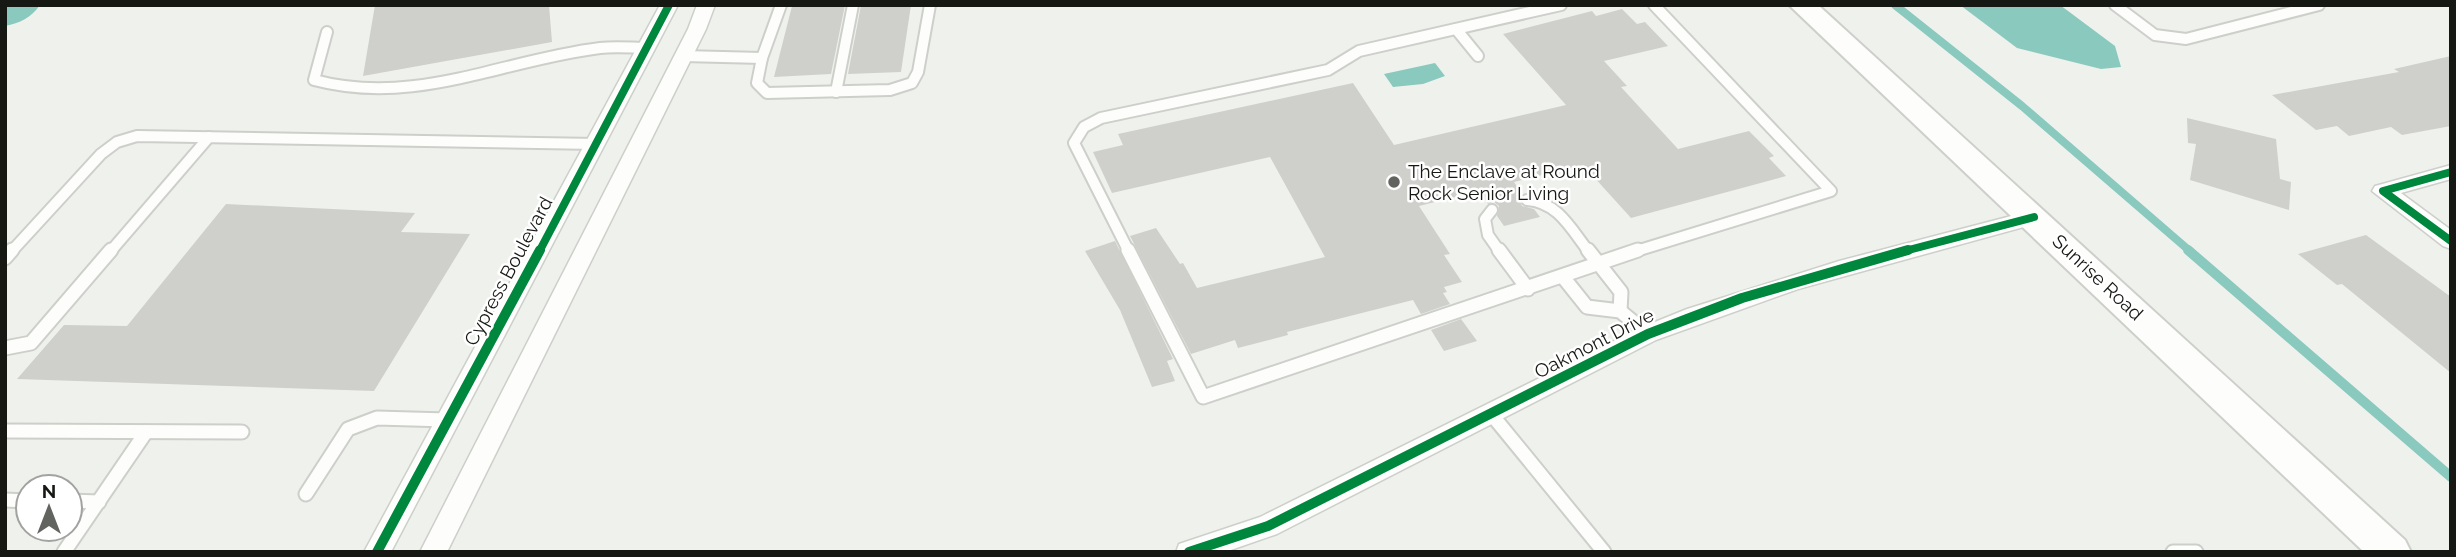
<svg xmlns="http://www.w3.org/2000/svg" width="2456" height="557" viewBox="0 0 2456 557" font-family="Raleway,sans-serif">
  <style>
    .water { fill: #8ac9be }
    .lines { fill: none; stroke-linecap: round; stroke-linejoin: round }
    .stream-far1 { stroke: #8ac9be; stroke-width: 8 }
    .stream { stroke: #8ac9be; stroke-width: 10 }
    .river { fill: #8ac9be; fill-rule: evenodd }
    .building { fill: #cfd0cb }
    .service-far1-casing { stroke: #cdcfca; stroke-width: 14 }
    .service-casing { stroke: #cdcfca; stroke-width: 17 }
    .minor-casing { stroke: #cdcfca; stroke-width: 3 }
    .secondary-casing { stroke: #cdcfca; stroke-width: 4 }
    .service-far1 { stroke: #fdfdfc; stroke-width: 10 }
    .service { stroke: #fdfdfc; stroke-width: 13 }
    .minor { fill: #fdfdfc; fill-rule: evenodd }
    .secondary { fill: #fdfdfc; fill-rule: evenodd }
    .cycleway-far1-casing { stroke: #fff; stroke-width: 11 }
    .cycleway-casing { stroke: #fff; stroke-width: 14 }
    .cycleway-far1 { stroke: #00873e; stroke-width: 8 }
    .cycleway { stroke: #00873e; stroke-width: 10 }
    .poi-dot { fill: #62645f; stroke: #fff; stroke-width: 2.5 }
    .labels { text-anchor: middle; stroke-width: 5; stroke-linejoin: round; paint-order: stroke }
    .poi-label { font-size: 19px; fill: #161813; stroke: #fff; text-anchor: start }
    .street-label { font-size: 19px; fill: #161813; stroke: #fff }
  </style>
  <rect width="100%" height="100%" fill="#eff2ec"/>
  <!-- water -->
  <g class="water">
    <path d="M1960 5H2060L2115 46 2121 67 2101 69 2017 48Z"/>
    <path d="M1435 63 1445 76 1423 84 1393 87 1384 74Z"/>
  </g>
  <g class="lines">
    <!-- stream-far1 -->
    <path class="stream-far1" d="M1895 5 2022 106 2191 252"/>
    <!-- stream -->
    <path class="stream" d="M2188 250 2451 477"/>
    <!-- river -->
    <path class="river" d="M5 5H40C31 18 20 23 5 26Z"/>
  </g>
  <!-- building -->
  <g class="building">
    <path d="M375 5H549L552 42 363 76Z"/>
    <path d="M819 5H845L831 74 774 77 792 6Z"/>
    <path d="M861 5H911L901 72 848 74Z"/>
    <path d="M1622 9 1637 24 1645 22 1668 46 1604 61 1627 86 1621 87 1678 149 1749 131 1774 156 1769 158 1786 176 1631 218 1583 165 1514 182 1522 194 1519 199 1522 206 1534 209 1540 217 1504 226 1497 216 1499 206 1494 202 1488 204 1479 191 1419 206 1450 254 1444 255 1462 282 1444 287 1447 292 1443 293 1450 304 1421 314 1413 300 1287 332 1288 335 1238 348 1235 340 1191 354 1130 236 1156 228 1180 264 1183 263 1197 288 1325 257 1270 157 1112 193 1093 152 1123 145 1118 134 1353 83 1394 145 1566 105 1503 34 1592 11 1596 16Z"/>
    <path d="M2451 56V126L2402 135 2391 127 2349 136 2337 126 2316 130 2272 95 2399 72 2394 69Z"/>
    <path d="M2187 118 2276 139 2280 179 2291 182 2289 210 2190 180 2196 144 2188 143Z"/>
    <path d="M226 204 415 213 401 232 470 234 374 391 17 379 64 325 127 326Z"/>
    <path d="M2366 235 2451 297V373L2342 284 2337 285 2298 254Z"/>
    <path d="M1115 241 1173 359 1167 361 1175 381 1152 387 1120 310 1085 251Z"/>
    <path d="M1461 319 1477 341 1444 351 1431 330Z"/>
  </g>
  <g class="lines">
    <defs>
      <g id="service-far1">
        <path d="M2115 5 2155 35 2186 39 2319 5"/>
        <path d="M1456 29 1478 56"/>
        <path d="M327 32 314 80C415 107 502 60 600 48 616 46 633 48 649 48"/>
        <path d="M683 56 762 58 781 5"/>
        <path d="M762 58 757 83 767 93 890 90 912 83 918 72 930 5"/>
        <path d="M836 92 853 5"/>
        <path d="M1527 200C1558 202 1571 229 1589 252"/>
        <path d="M1492 210 1485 219 1488 235 1500 252"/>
        <path d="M11 252 101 154 117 142 137 136 597 144"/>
        <path d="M110 252 209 137"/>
        <path d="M1129 252 1074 143 1084 127 1101 118 1328 70 1359 51 1561 5"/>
        <path d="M1633 252 1831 191 1654 5"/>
      </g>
      <g id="service">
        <path d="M1128 250 1203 397 1638 250"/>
        <path d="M1499 250 1528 289"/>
        <path d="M1588 250 1621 292 1620 311"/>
        <path d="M5 258 12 250"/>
        <path d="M1563 277 1587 307 1620 311 1648 334"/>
        <path d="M5 348 31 343 111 250"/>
        <path d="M1492 415 1604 552"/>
        <path d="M5 431 242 432"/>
        <path d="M306 494 348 429 377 418 447 420"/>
        <path d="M5 500 28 501"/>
        <path d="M70 501 99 502"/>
        <path d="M64 552 146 432"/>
        <path d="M2173 552H2196"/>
      </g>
      <g id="minor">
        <path d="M660 5H678L391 552H364Z"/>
        <path d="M697 5H715L706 29 447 552H420L688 29Z"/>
        <path d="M2451 165V179L2401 193 2451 230V249L2443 246 2372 191 2375 186Z"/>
        <path d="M2034 210 2042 212 2045 217 2042 222 1798 289 1656 340 1277 534 1225 552H1176L1179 544 1260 517 1640 328 1687 309 1839 261Z"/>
      </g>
      <path id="secondary" d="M1789 5H1818L2405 540 2411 552H2364Z"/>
    </defs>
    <!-- service-far1 casing -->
    <use href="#service-far1" class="service-far1-casing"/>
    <!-- service casing -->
    <use href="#service" class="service-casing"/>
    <!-- minor casing -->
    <use href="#minor" class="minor-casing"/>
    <!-- secondary casing -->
    <use href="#secondary" class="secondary-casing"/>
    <!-- service-far1 -->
    <use href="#service-far1" class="service-far1"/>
    <!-- service -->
    <use href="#service" class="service"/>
    <!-- minor -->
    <use href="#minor" class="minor"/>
    <!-- secondary -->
    <use href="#secondary" class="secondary"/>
    <defs>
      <g id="cycleway-far1">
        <path d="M2451 172 2383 191 2451 241"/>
        <path d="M539 252 669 5"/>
        <path d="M1901 252 2034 217"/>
      </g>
      <g id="cycleway">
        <path d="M377 552 540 250"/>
        <path d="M1189 552 1268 526 1648 334 1742 298 1908 250"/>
      </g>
    </defs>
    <!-- cycleway-far1 casing -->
    <use href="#cycleway-far1" class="cycleway-far1-casing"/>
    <!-- cycleway casing -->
    <use href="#cycleway" class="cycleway-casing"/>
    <!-- cycleway-far1 -->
    <use href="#cycleway-far1" class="cycleway-far1"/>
    <!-- cycleway -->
    <use href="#cycleway" class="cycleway"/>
  </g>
  <!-- markers -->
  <circle class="poi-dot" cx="1394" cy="182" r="7"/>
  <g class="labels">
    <!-- poi labels -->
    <g class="poi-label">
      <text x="1408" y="178">The Enclave at Round<tspan x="1408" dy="22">Rock Senior Living</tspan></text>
    </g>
    <!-- street labels -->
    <g class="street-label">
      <text transform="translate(508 271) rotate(-62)" y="7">Cypress Boulevard</text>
      <text transform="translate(2098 277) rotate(43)" y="7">Sunrise Road</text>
      <text transform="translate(1594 343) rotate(-27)" y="7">Oakmont Drive</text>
    </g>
  </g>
  <!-- border -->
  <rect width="2456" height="557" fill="none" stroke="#161813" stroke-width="14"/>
  <!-- north arrow -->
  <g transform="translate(49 508)"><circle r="33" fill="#ffffff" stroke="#a2a3a1" stroke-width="2"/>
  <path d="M0-5L12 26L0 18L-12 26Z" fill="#62645f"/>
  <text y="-10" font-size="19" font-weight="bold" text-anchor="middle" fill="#161813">N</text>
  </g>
</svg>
